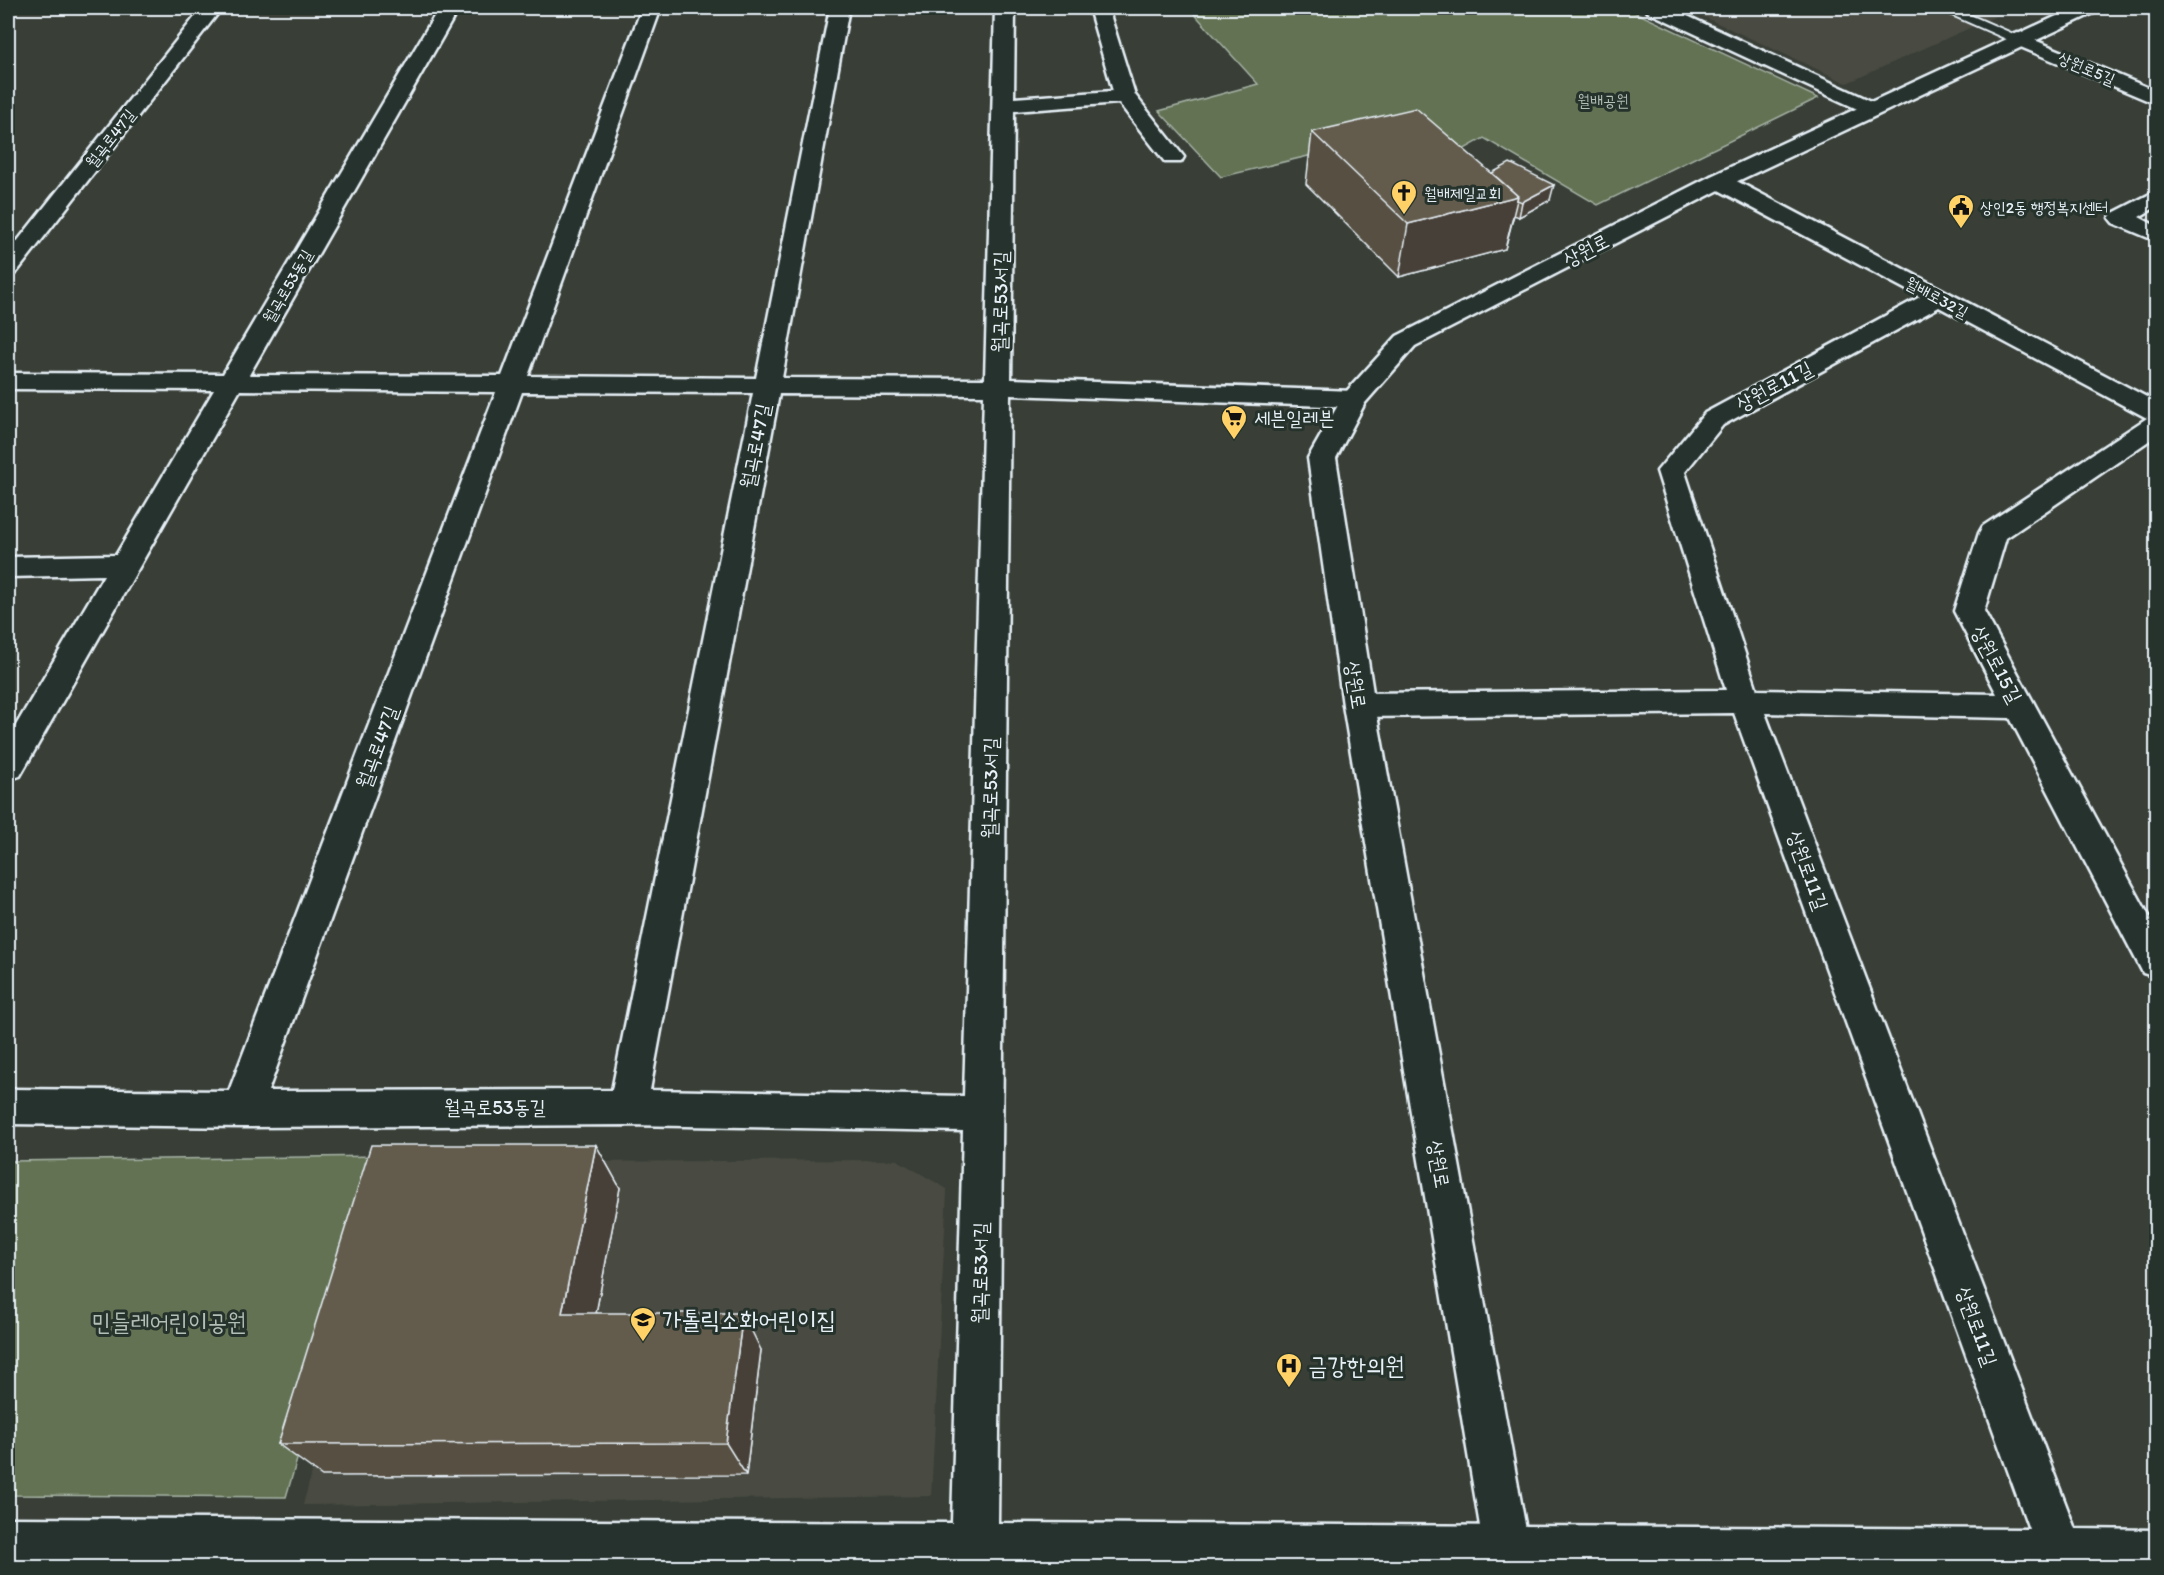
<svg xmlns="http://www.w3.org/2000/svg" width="2164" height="1575" viewBox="0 0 2164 1575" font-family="Itim,'Poor Story',sans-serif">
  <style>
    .built { fill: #494b42 }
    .green { fill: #647253; stroke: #a6b2a6; stroke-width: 1.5 }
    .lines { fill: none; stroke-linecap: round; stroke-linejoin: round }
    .service-casing { stroke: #e8f1f8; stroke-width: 4 }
    .minor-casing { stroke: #e8f1f8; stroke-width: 5 }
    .tertiary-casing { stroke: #e8f1f8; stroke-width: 5 }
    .service { fill: #26332d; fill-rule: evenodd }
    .minor { fill: #26332d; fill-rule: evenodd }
    .tertiary { fill: #26332d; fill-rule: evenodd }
    .wall { fill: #564f43; stroke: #e8f1f8; stroke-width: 1.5 }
    .shaded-wall { fill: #464037; stroke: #e8f1f8; stroke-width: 1.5 }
    .building { fill: #645c4e; stroke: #e8f1f8; stroke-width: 1.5 }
    .labels { text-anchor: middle; stroke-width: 6; stroke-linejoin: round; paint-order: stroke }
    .far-street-label { font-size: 16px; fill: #e8f1f8; stroke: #26332d }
    .far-park-label { font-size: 16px; fill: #b3beb6; stroke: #26332d }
    .far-poi-label { font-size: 16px; fill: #e8f1f8; stroke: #26332d; text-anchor: start }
    .street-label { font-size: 20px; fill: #e8f1f8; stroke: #26332d }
    .poi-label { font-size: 20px; fill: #e8f1f8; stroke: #26332d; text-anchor: start }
    .near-poi-label { font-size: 24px; fill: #e8f1f8; stroke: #26332d; text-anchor: start }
    .near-park-label { font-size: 24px; fill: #b3beb6; stroke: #26332d }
  </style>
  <rect width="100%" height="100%" fill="#393f37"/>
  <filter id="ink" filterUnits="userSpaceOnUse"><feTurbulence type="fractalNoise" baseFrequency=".0167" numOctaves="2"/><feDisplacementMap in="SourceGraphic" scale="12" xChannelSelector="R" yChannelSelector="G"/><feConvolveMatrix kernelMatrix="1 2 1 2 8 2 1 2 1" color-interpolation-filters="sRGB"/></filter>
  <g filter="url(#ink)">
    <!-- built -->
    <g class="built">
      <path d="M1685 8H2014L1847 83Z"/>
      <path d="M897 1160 947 1189 931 1496 303 1505 397 1163Z"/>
    </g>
    <!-- green -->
    <g class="green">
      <path d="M1189 8H1626L1818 98 1598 205 1484 138 1452 156 1412 131 1221 177 1159 111 1258 84Z"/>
      <path d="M386 1156 286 1497 8 1495V1161Z"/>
    </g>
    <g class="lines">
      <defs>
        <path id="service" d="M1936 8H1954L2025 39 2023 42H2013Z"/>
        <g id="minor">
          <path d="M202 8H222L16 273 8 275V253Z"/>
          <path d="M439 8H459L249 375 502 376 642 8H661L528 376 756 378 830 8H849L782 378 985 379 995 8H1015L1014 98 1113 91 1089 8H1108L1135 95 1184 157 1181 162H1165L1119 103 1014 111 1011 379 1354 391 1363 393 1367 399 1363 405 1354 407 1010 395 998 1523 2029 1529 1734 713 1359 717 1348 713 1343 705 1348 697 1359 693 1726 690 1657 471 1705 413 1920 297 1711 186 1708 181 1711 176H1727L2156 402V436L2006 538 1984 611 2156 929V977L2143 973 2010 718 1765 713 2075 1529 2156 1530V1568H619L8 1564V1518L952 1523 963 1131 628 1125 242 1127 8 1124V1089L229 1091 496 392 240 390 20 776 8 780V739L104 575 8 577V557L116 555 214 390 8 389V373L223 374ZM1939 307 2147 418 1983 526 1979 533 1954 611 1997 694 1757 690 1685 472 1723 425ZM522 392 753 393 612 1090 268 1091ZM779 394 984 395 964 1096 650 1090Z"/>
          <path d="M1645 8H1670L1880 105 1884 109 1880 113H1866L1648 12Z"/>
          <path d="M2018 33 2156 91V104L2011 43 2008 39 2011 35Z"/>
          <path d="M2156 191V207L2139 217 2156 226V241L2113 223 2109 218 2113 213Z"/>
        </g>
        <path id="tertiary" d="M2074 8H2099L2096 12 1727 186 1415 346 1365 403 1336 458 1375 705 1533 1568H1487L1343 705 1308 458 1345 393 1397 336 1711 176Z"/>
      </defs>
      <!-- service casing -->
      <use href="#service" class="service-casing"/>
      <!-- minor casing -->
      <use href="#minor" class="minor-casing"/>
      <!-- tertiary casing -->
      <use href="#tertiary" class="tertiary-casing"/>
      <!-- service -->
      <use href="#service" class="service"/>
      <!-- minor -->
      <use href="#minor" class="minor"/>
      <!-- tertiary -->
      <use href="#tertiary" class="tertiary"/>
    </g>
    <!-- wall -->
    <g class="wall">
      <path d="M1312 132 1492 173 1550 200 1519 217 1514 215 1505 249 1399 277 1306 184Z"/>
      <path d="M596 1145 620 1188 596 1313 761 1350 746 1475 322 1476 278 1444Z"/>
    </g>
    <!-- shaded-wall -->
    <g class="shaded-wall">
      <path d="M1554 185 1550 200 1519 217 1522 202Z"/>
      <path d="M1518 196 1505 249 1399 277 1408 224Z"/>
      <path d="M596 1145 620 1188 589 1350 562 1313Z"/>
      <path d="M743 1313 761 1350 746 1475 726 1443Z"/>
    </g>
    <!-- building -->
    <g class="building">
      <path d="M1416 108 1518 196 1408 224 1312 132Z"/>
      <path d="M1510 163 1554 185 1522 202 1517 200 1518 196 1492 173Z"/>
      <path d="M371 1145H596L562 1313H743L726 1443 278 1444Z"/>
    </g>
  </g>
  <!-- icons -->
  <defs>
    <symbol id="church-pin" viewBox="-11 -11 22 30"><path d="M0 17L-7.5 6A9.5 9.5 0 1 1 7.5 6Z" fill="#ffd166" stroke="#26332d"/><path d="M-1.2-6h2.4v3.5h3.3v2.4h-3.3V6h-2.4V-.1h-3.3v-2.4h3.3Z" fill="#111"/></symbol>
    <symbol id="civic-pin" viewBox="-11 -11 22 30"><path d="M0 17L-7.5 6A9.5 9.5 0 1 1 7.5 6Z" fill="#ffd166" stroke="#26332d"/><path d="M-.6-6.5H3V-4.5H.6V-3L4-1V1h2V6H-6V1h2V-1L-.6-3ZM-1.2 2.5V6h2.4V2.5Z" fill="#111"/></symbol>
    <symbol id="supermarket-pin" viewBox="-11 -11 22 30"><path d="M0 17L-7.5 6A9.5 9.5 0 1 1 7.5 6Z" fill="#ffd166" stroke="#26332d"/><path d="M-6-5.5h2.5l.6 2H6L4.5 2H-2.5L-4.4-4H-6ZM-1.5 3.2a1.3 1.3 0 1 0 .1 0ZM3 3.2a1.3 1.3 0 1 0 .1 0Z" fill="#111"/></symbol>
    <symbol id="school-pin" viewBox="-11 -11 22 30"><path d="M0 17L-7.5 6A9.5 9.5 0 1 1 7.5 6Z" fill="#ffd166" stroke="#26332d"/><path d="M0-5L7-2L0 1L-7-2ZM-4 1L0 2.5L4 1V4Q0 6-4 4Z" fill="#111"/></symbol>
    <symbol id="hospital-pin" viewBox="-11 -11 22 30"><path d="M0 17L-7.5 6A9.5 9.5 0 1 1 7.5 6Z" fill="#ffd166" stroke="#26332d"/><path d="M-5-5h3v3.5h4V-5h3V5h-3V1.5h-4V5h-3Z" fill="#111"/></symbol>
  </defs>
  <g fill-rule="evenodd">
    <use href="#church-pin" x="1389" y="178" width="30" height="40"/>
    <use href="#civic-pin" x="1946" y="192" width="30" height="40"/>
    <use href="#supermarket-pin" x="1219" y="403" width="30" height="40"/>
    <use href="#school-pin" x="628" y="1305" width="30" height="40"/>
    <use href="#hospital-pin" x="1274" y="1351" width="30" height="40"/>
  </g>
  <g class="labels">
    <!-- far-street labels -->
    <g class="far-street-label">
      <text transform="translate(2087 68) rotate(23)" y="6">상원로5길</text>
      <text transform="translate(110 138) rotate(-52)" y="6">월곡로47길</text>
      <text transform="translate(287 286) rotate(-60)" y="6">월곡로53동길</text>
      <text transform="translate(1937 297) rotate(28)" y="6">월배로32길</text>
    </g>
    <!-- far-park labels -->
    <g class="far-park-label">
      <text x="1603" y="106">월배공원</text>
    </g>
    <!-- far-poi labels -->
    <g class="far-poi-label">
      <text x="1424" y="199">월배제일교회</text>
      <text x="1980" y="213">상인2동 행정복지센터</text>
    </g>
    <!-- street labels -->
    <g class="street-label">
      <text transform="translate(1586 250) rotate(-27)" y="7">상원로</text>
      <text transform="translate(1000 302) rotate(-89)" y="7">월곡로53서길</text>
      <text transform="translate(1774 386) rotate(-28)" y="7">상원로11길</text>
      <text transform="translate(755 446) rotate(-79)" y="7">월곡로47길</text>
      <text transform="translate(1997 664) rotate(62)" y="7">상원로15길</text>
      <text transform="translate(1356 685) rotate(81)" y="7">상원로</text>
      <text transform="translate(377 747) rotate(-70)" y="7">월곡로47길</text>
      <text transform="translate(990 788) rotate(-89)" y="7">월곡로53서길</text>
      <text transform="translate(1808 870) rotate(70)" y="7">상원로11길</text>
      <text x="495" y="1114">월곡로53동길</text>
      <text transform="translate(1439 1164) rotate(80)" y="7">상원로</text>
      <text transform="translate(980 1273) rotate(-89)" y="7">월곡로53서길</text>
      <text transform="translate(1977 1326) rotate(70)" y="7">상원로11길</text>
    </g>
    <!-- poi labels -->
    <g class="poi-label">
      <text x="1254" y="425">세븐일레븐</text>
    </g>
    <!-- near-poi labels -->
    <g class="near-poi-label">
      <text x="662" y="1328">가톨릭소화어린이집</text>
      <text x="1308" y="1374">금강한의원</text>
    </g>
    <!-- near-park labels -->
    <g class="near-park-label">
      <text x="169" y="1330">민들레어린이공원</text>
    </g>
  </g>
  <!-- margin -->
  <rect width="2164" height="1575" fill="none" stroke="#26332d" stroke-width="30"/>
  <rect x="15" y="15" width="2134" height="1545" fill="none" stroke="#e8f1f8" stroke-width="2" filter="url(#ink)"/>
</svg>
